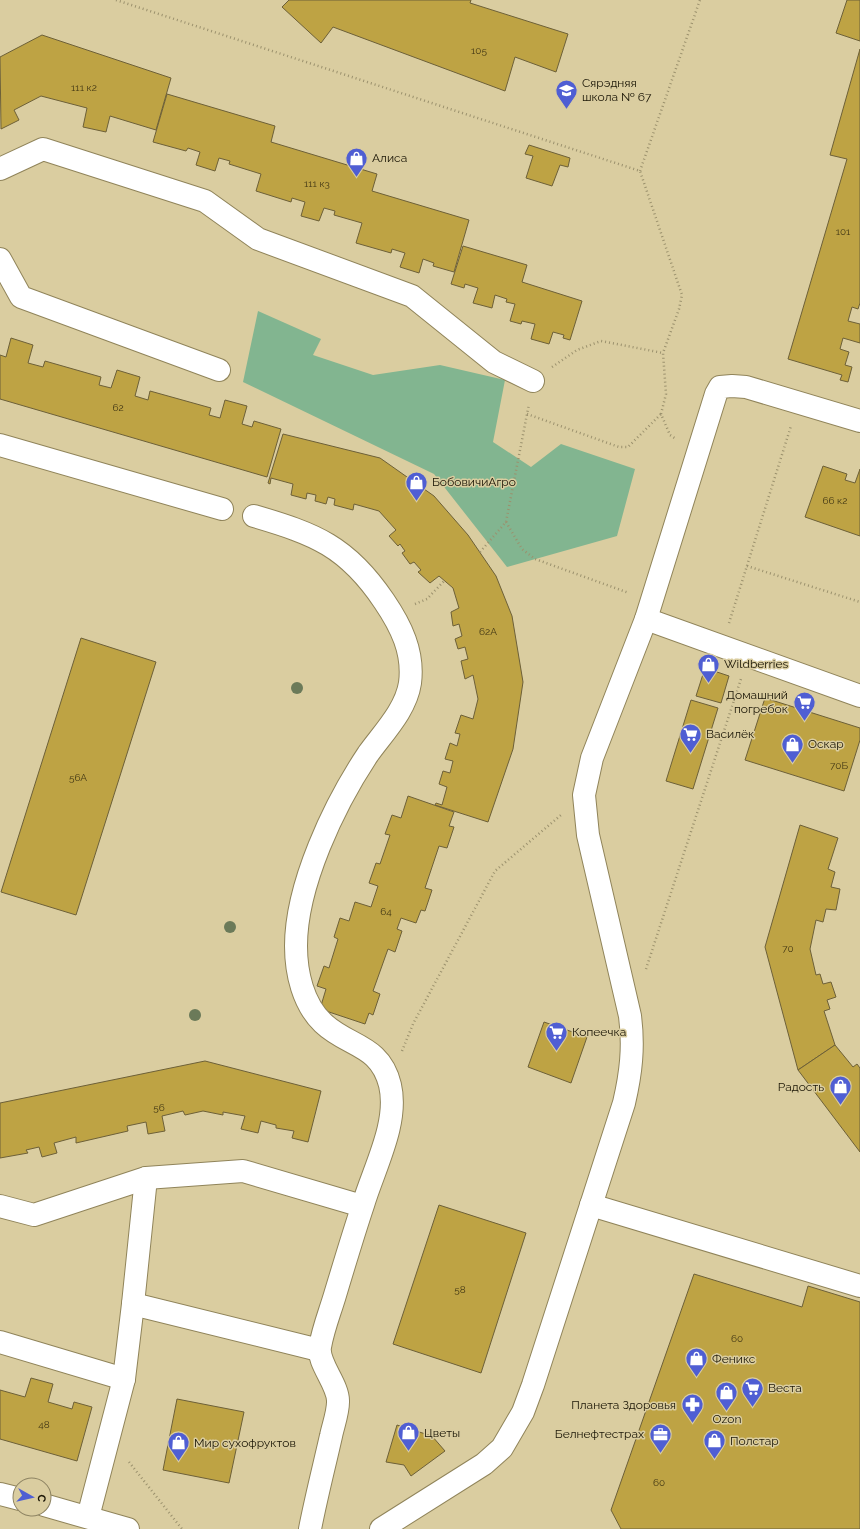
<svg xmlns="http://www.w3.org/2000/svg" width="860" height="1529" viewBox="0 0 860 1529" font-family="Raleway,sans-serif">
  <style>
    .green { fill: #82b590 }
    .building { fill: #bea344; stroke: #6d6038 }
    .lines { fill: none; stroke-linecap: round; stroke-linejoin: round }
    .minor-casing { stroke: #90845a; stroke-width: 24 }
    .path { stroke: #9b916d; stroke-width: 2.5; stroke-dasharray: 1 3; stroke-linecap: butt }
    .minor { stroke: #fff; stroke-width: 22 }
    .tree { fill: #6b7a59 }
    .labels { text-anchor: middle; stroke-width: 3; stroke-linejoin: round; paint-order: stroke }
    .number-label { font-size: 10px; fill: #433815 }
    .poi-label { font-size: 12px; fill: #1a1505; stroke: #dacda0; text-anchor: start }
  </style>
  <rect width="100%" height="100%" fill="#dacda0"/>
  <!-- green -->
  <path class="green" d="M258 311 321 339 313 355 373 375 440 365 505 380 493 442 531 467 561 444 635 469 617 536 507 567 434 474 243 382Z"/>
  <!-- building -->
  <g class="building">
    <path d="M289 0H471L470 3 568 34 556 72 515 57 505 91 333 27 321 43 282 7Z"/>
    <path d="M847 0H860V41L836 33Z"/>
    <path d="M42 35 171 78 156 130 110 116 106 132 83 127 87 108 41 96 14 110 19 120 1 129 0 57Z"/>
    <path d="M860 49V303L858 309 852 307 848 321 860 324V343L843 338 840 349 849 352 845 365 852 367 848 382 840 380 842 375 788 359 847 159 830 155Z"/>
    <path d="M167 94 275 126 271 142 377 174 372 191 469 220 454 272 433 266 434 263 423 259 419 273 400 267 405 253 392 249 391 253 356 243 362 223 334 215 335 211 324 208 319 221 301 216 305 202 292 198 291 202 256 191 261 174 229 164 230 161 219 158 215 171 196 165 200 152 188 148 186 151 153 142Z"/>
    <path d="M529 145 570 158 568 167 560 165 552 186 526 178 533 156 525 154Z"/>
    <path d="M463 246 527 265 522 282 582 301 570 340 563 338 564 335 553 332 549 344 531 339 535 324 522 321 521 324 510 321 515 304 506 302 507 299 495 295 492 308 473 303 478 288 465 284 464 288 451 284Z"/>
    <path d="M11 338 33 345 28 363 43 367 45 361 101 377 99 385 111 388 117 370 140 377 135 396 148 400 150 391 211 408 209 415 220 418 225 400 247 406 242 424 252 427 254 421 281 429 267 477 0 399V355L6 357Z"/>
    <path d="M283 434 380 458 434 496 468 535 496 576 512 616 523 682 513 749 488 822 435 805 436 803 442 805 447 787 439 784 443 771 450 773 453 761 445 759 450 743 457 746 460 734 455 733 461 715 473 719 478 699 473 675 465 679 461 661 468 659 465 647 458 649 455 639 462 636 459 624 453 626 451 612 459 608 453 588 439 576 430 583 418 572 421 570 414 562 410 564 402 553 405 551 400 544 398 546 389 536 396 530 379 511 354 504 353 510 334 505 335 499 328 497 326 504 319 502 315 501 316 495 307 493 306 499 291 495 293 484 271 478 270 484 268 483Z"/>
    <path d="M823 466 847 474 845 480 855 483 860 469V536L805 517Z"/>
    <path d="M81 638 156 662 76 915 1 892Z"/>
    <path d="M705 668 729 676 721 703 696 696Z"/>
    <path d="M765 698 860 728V740L844 791 745 760Z"/>
    <path d="M691 700 718 708 693 789 666 781Z"/>
    <path d="M408 796 454 812 449 826 454 827 447 848 439 846 425 888 432 890 425 911 421 910 416 923 401 918 397 929 402 931 395 952 388 949 373 991 380 994 373 1015 369 1013 365 1024 320 1009 326 989 317 986 324 966 329 968 338 939 334 937 340 918 349 921 355 902 371 907 378 886 369 883 376 863 380 864 390 835 385 834 392 815 401 818Z"/>
    <path d="M800 825 838 838 828 869 835 872 831 887 840 889 836 910 826 909 823 922 816 920 810 949 816 975 820 974 823 984 831 982 836 997 827 1000 830 1009 824 1011 835 1045 798 1070 765 947Z"/>
    <path d="M544 1022 587 1037 571 1083 528 1067Z"/>
    <path d="M835 1045 853 1067 857 1064 860 1068V1152L798 1070Z"/>
    <path d="M205 1061 321 1091 308 1142 292 1138 294 1131 276 1128V1125L261 1121 258 1133 241 1129 245 1116 223 1112V1115L203 1111 185 1115 183 1111 162 1116 165 1131 148 1134 146 1122 127 1126 128 1131 76 1143V1137L54 1143 57 1153 42 1157 39 1147 26 1150 28 1153 0 1158V1103Z"/>
    <path d="M439 1205 526 1233 481 1373 393 1344Z"/>
    <path d="M694 1274 802 1307 808 1286 860 1302V1529H621L611 1510Z"/>
    <path d="M31 1378 53 1384 48 1402 72 1409 74 1402 92 1407 77 1461 0 1439V1390L25 1397Z"/>
    <path d="M177 1399 244 1412 229 1483 163 1470Z"/>
    <path d="M397 1425 432 1436 445 1451 411 1476 404 1465 386 1462Z"/>
  </g>
  <g class="lines">
    <defs>
      <g id="minor">
        <path d="M0 169 43 149 205 201 258 239 412 296 494 362 533 381"/>
        <path d="M0 259 21 297 219 370"/>
        <path d="M0 445 222 509"/>
        <path d="M254 516C315 534 347 546 384 601 401 626 414 652 410 683 406 710 383 733 368 754 334 805 296 885 296 946 296 973 303 1004 323 1023 348 1047 380 1044 390 1085 399 1123 374 1168 363 1205 353 1235 344 1265 335 1295 330 1312 323 1329 320 1347 317 1363 339 1385 338 1402 338 1413 333 1426 331 1436 324 1467 316 1498 310 1529"/>
        <path d="M646 619 860 696"/>
        <path d="M591 1205 860 1286"/>
        <path d="M0 1206 34 1215 146 1178 243 1171 362 1206"/>
        <path d="M133 1304 146 1178"/>
        <path d="M0 1342 124 1379"/>
        <path d="M0 1494 20 1499"/>
        <path d="M44 1505 128 1529"/>
        <path d="M88 1517 124 1379 133 1304 319 1350"/>
        <path d="M381 1529 484 1464 502 1448 523 1412 533 1385 624 1103C631 1073 634 1047 630 1016L588 835 584 795 592 758 646 619 716 394 720 387 732 386 746 387 860 421"/>
      </g>
    </defs>
    <!-- minor casing -->
    <use href="#minor" class="minor-casing"/>
    <!-- path -->
    <g class="path">
      <path d="M116 0 640 171 682 295 679 309 663 353 666 394 661 414 670 435 676 439"/>
      <path d="M640 171 700 0"/>
      <path d="M552 367 577 350 601 341 663 353"/>
      <path d="M527 414 619 447H628L661 414"/>
      <path d="M506 522 522 549 535 559 629 593"/>
      <path d="M480 552 506 522 529 404"/>
      <path d="M747 566 860 602"/>
      <path d="M415 604 427 599 444 581"/>
      <path d="M729 623 791 426"/>
      <path d="M646 969 741 679"/>
      <path d="M402 1051 413 1024 495 871 561 815"/>
      <path d="M129 1462 182 1529"/>
    </g>
    <!-- minor -->
    <use href="#minor" class="minor"/>
  </g>
  <!-- trees -->
  <g class="tree">
    <circle cx="297" cy="688" r="6"/>
    <circle cx="230" cy="927" r="6"/>
    <circle cx="195" cy="1015" r="6"/>
  </g>
  <!-- icons -->
  <defs>
    <symbol id="school-pin" viewBox="-11 -11 22 30"><path d="M0 17L-7.5 6A9.5 9.5 0 1 1 7.5 6Z" fill="#4f5ed3" stroke="#dacda0"/><path d="M0-5L7-2L0 1L-7-2ZM-4 1L0 2.5L4 1V4Q0 6-4 4Z" fill="#fff"/></symbol>
    <symbol id="shop-pin" viewBox="-11 -11 22 30"><path d="M0 17L-7.5 6A9.5 9.5 0 1 1 7.5 6Z" fill="#4f5ed3" stroke="#dacda0"/><path d="M-5-2.5h2.3a2.7 3.5 0 0 1 5.4 0H5L5.5 6h-11ZM-1.5-2.5h3a1.5 2.3 0 0 0-3 0Z" fill="#fff"/></symbol>
    <symbol id="supermarket-pin" viewBox="-11 -11 22 30"><path d="M0 17L-7.5 6A9.5 9.5 0 1 1 7.5 6Z" fill="#4f5ed3" stroke="#dacda0"/><path d="M-6-5.5h2.5l.6 2H6L4.5 2H-2.5L-4.4-4H-6ZM-1.5 3.2a1.3 1.3 0 1 0 .1 0ZM3 3.2a1.3 1.3 0 1 0 .1 0Z" fill="#fff"/></symbol>
    <symbol id="pharmacy-pin" viewBox="-11 -11 22 30"><path d="M0 17L-7.5 6A9.5 9.5 0 1 1 7.5 6Z" fill="#4f5ed3" stroke="#dacda0"/><path d="M-2-6h4v4h4v4h-4v4h-4v-4h-4v-4h4Z" fill="#fff"/></symbol>
    <symbol id="office-pin" viewBox="-11 -11 22 30"><path d="M0 17L-7.5 6A9.5 9.5 0 1 1 7.5 6Z" fill="#4f5ed3" stroke="#dacda0"/><path d="M-6-3h4V-5.5h4V-3h4V5H-6ZM-1-4.5V-3h2v-1.5ZM-6 0V1H6V0Z" fill="#fff"/></symbol>
  </defs>
  <g fill-rule="evenodd">
    <use href="#school-pin" x="554" y="78" width="25" height="34"/>
    <use href="#shop-pin" x="344" y="146" width="25" height="34"/>
    <use href="#shop-pin" x="404" y="470" width="25" height="34"/>
    <use href="#shop-pin" x="696" y="652" width="25" height="34"/>
    <use href="#supermarket-pin" x="792" y="690" width="25" height="34"/>
    <use href="#supermarket-pin" x="678" y="722" width="25" height="34"/>
    <use href="#shop-pin" x="780" y="732" width="25" height="34"/>
    <use href="#supermarket-pin" x="544" y="1020" width="25" height="34"/>
    <use href="#shop-pin" x="828" y="1074" width="25" height="34"/>
    <use href="#shop-pin" x="684" y="1346" width="25" height="34"/>
    <use href="#supermarket-pin" x="740" y="1376" width="25" height="34"/>
    <use href="#shop-pin" x="714" y="1380" width="25" height="34"/>
    <use href="#pharmacy-pin" x="680" y="1392" width="25" height="34"/>
    <use href="#shop-pin" x="396" y="1420" width="25" height="34"/>
    <use href="#office-pin" x="648" y="1422" width="25" height="34"/>
    <use href="#shop-pin" x="702" y="1428" width="25" height="34"/>
    <use href="#shop-pin" x="166" y="1430" width="25" height="34"/>
  </g>
  <g class="labels">
    <!-- number labels -->
    <g class="number-label">
      <text x="479" y="54">105</text>
      <text x="84" y="91">111 к2</text>
      <text x="317" y="187">111 к3</text>
      <text x="843" y="235">101</text>
      <text x="118" y="411">62</text>
      <text x="835" y="504">66 к2</text>
      <text x="488" y="635">62А</text>
      <text x="839" y="769">70Б</text>
      <text x="78" y="781">56А</text>
      <text x="386" y="915">64</text>
      <text x="788" y="952">70</text>
      <text x="159" y="1111">56</text>
      <text x="460" y="1293">58</text>
      <text x="737" y="1342">60</text>
      <text x="44" y="1428">48</text>
      <text x="659" y="1486">60</text>
    </g>
    <!-- poi labels -->
    <g class="poi-label">
      <text x="582" y="87">Сярэдняя<tspan x="582" dy="14">школа № 67</tspan></text>
      <text x="372" y="162">Алиса</text>
      <text x="432" y="486">БобовичиАгро</text>
      <text x="724" y="668">Wildberries</text>
      <text x="788" y="699" text-anchor="end">Домашний<tspan x="788" dy="14">погребок</tspan></text>
      <text x="706" y="738">Василёк</text>
      <text x="808" y="748">Оскар</text>
      <text x="572" y="1036">Копеечка</text>
      <text x="824" y="1091" text-anchor="end">Радость</text>
      <text x="712" y="1363">Феникс</text>
      <text x="768" y="1392">Веста</text>
      <text x="676" y="1409" text-anchor="end">Планета Здоровья</text>
      <text x="727" y="1423" text-anchor="middle">Ozon</text>
      <text x="424" y="1437">Цветы</text>
      <text x="644" y="1438" text-anchor="end">Белнефтестрах</text>
      <text x="730" y="1445">Полстар</text>
      <text x="194" y="1447">Мир сухофруктов</text>
    </g>
  </g>
  <!-- north arrow -->
  <g transform="translate(32 1497) rotate(98)"><circle r="19" fill="#dacda0" stroke="#8d8362"/>
  <path d="M0-3L7 15L0 10L-7 15Z" fill="#4f5ed3"/>
  <text y="-6" font-size="11" font-weight="bold" text-anchor="middle" fill="#1a1505">С</text>
  </g>
</svg>
